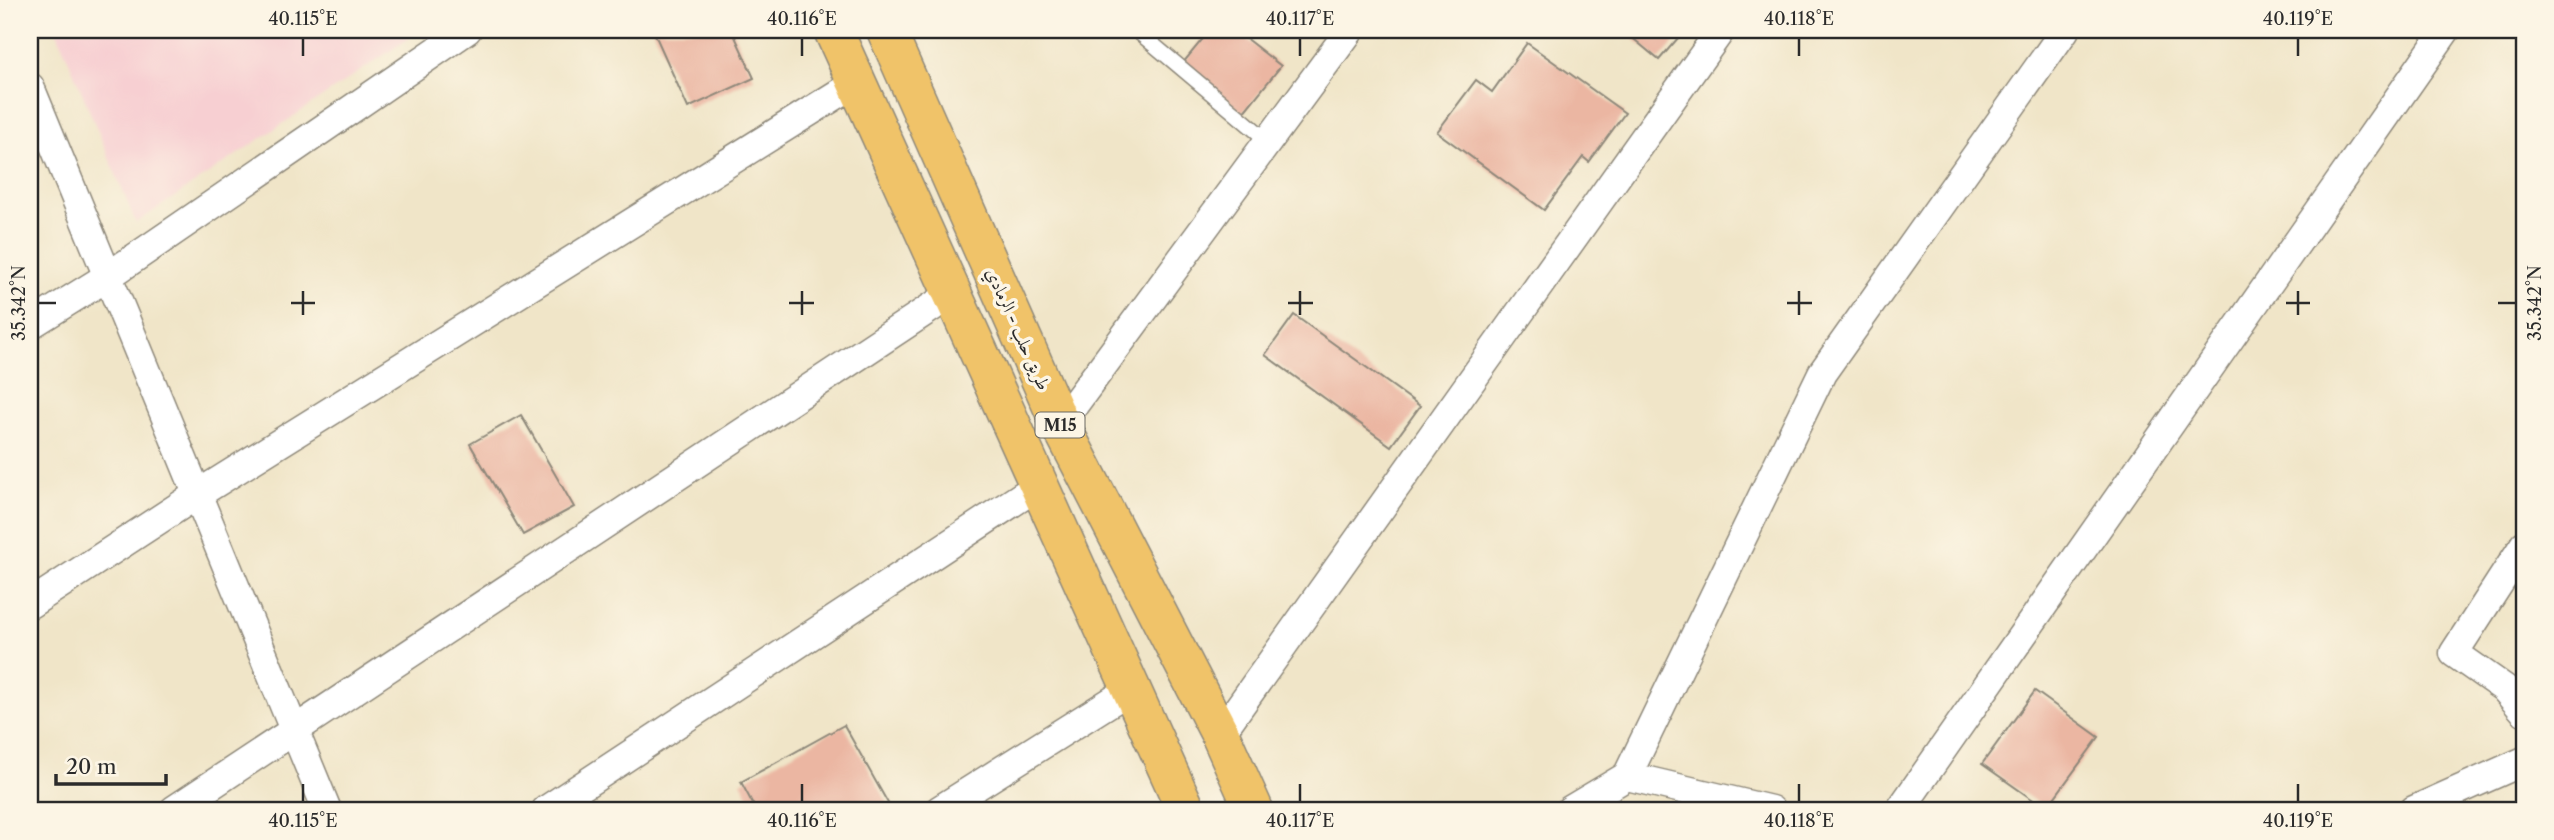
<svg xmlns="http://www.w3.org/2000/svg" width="2554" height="840" viewBox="0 0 2554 840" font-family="'Libre Caslon Text',Amiri,serif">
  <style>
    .built { fill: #f7cfd2 }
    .building { fill: #ebb6a2 }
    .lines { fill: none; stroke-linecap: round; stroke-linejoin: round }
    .service-casing { stroke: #8e887a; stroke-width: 17 }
    .minor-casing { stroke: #8e887a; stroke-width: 31 }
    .trunk-casing { stroke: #8e887a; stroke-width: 41 }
    .service { stroke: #fff; stroke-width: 14 }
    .minor { stroke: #fff; stroke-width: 28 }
    .trunk { stroke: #f0c369; stroke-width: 38 }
    .ticks { fill: none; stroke: #2b2b2b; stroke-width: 2.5 }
    .labels { text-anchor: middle; stroke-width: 7; stroke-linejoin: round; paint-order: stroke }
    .shield { fill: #fcf5e5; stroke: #6a6863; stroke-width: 2 }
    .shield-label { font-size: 16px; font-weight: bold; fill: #2b2b2b }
    .street-label { font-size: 18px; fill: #2b2b2b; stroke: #fcf5e5 }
    .neatline { fill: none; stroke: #2b2b2b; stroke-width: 2.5 }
    .ticks-label { font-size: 18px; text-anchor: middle; fill: #2b2b2b }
  </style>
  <rect width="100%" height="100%" fill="#fcf5e5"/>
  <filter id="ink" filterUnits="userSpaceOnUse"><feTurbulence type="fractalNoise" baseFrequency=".0143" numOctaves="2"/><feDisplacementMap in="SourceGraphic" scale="14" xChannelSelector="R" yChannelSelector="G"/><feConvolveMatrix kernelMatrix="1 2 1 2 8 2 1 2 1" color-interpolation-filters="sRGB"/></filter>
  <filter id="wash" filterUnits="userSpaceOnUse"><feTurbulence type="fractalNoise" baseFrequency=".00686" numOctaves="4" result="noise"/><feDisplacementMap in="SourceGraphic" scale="28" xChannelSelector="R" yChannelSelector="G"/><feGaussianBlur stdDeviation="1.57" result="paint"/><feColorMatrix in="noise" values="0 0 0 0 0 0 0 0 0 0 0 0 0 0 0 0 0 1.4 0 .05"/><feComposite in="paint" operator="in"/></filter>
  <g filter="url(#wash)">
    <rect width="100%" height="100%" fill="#f0e5c8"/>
    <!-- built -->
    <path class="built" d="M56 30H421L136 223Z"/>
    <g id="blocks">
      <!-- building -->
      <g class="building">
        <path d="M653 30H732L754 78 688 108Z"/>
        <path d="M1210 30H1235L1281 66 1243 113 1182 64Z"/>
        <path d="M1623 30H1685L1659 60Z"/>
        <path d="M1527 43 1625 113 1589 162 1583 157 1544 210 1437 132 1476 80 1492 92Z"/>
        <path d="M1294 315 1420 406 1391 446 1265 355Z"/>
        <path d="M521 415 574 507 523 535 470 444Z"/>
        <path d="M2035 691 2099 737 2046 809 1982 764Z"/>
        <path d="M844 725 889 805 880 810H756L741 782Z"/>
      </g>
    </g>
  </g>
  <g filter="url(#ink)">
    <use href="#blocks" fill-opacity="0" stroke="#8e887a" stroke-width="2"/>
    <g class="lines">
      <defs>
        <path id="service" d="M1136 30 1268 141"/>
        <g id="minor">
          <path d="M30 87 327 810"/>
          <path d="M30 325 107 277 467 30"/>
          <path d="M1060 424 1350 30"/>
          <path d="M2524 545 2454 653 2504 688 2524 711"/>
          <path d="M30 604 198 494 857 82"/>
          <path d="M1220 734 1721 30"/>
          <path d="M1627 776 1771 810"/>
          <path d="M174 810 953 293"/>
          <path d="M546 810 1039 485"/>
          <path d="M939 810 1131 689"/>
          <path d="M1570 810 1627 776 1822 373 2065 30"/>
          <path d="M1900 810 2446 30"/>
          <path d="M2414 810 2524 761"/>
        </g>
        <g id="trunk">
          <path d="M833 30 1186 810"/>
          <path d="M886 30 1060 424 1220 734 1254 810"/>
        </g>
      </defs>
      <!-- service casing -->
      <use href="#service" class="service-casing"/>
      <!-- minor casing -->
      <use href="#minor" class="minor-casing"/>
      <!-- trunk casing -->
      <use href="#trunk" class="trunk-casing"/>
      <!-- service -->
      <use href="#service" class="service"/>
      <!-- minor -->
      <use href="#minor" class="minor"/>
      <!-- trunk -->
      <use href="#trunk" class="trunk"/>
    </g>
  </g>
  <!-- ticks -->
  <path class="ticks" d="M303 38V56M802 38V56M1300 38V56M1799 38V56M2298 38V56M303 291V315M802 291V315M1300 291V315M1799 291V315M2298 291V315M38 303H56M291 303H315M789 303H814M1288 303H1313M1787 303H1812M2286 303H2310M2498 303H2516M303 784V802M802 784V802M1300 784V802M1799 784V802M2298 784V802"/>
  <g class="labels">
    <!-- shield labels -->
    <rect class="shield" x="1035.5" y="412.5" width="49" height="25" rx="5"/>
    <g class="shield-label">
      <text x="1060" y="431">M15</text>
    </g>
    <!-- street labels -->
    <g class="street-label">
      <text transform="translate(1018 329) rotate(66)" y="6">طريق حلب - الرمادي</text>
    </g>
  </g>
  <!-- margin -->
  <rect width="2554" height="840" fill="none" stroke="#fcf5e5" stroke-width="77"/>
  <!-- scale -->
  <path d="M56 774v10h110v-10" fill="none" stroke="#2b2b2b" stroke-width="3.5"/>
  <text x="66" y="774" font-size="21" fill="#2b2b2b" stroke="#fcf5e5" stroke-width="5" paint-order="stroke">20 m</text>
  <rect x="38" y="38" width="2478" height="764" class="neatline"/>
  <g class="ticks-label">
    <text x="303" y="25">40.115°E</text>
    <text x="802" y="25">40.116°E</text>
    <text x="1300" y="25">40.117°E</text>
    <text x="1799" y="25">40.118°E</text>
    <text x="2298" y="25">40.119°E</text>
    <text transform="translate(19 303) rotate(-90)" y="6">35.342°N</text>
    <text transform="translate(2535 303) rotate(-90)" y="6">35.342°N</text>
    <text x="303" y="827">40.115°E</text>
    <text x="802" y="827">40.116°E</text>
    <text x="1300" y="827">40.117°E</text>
    <text x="1799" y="827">40.118°E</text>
    <text x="2298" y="827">40.119°E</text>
  </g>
</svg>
